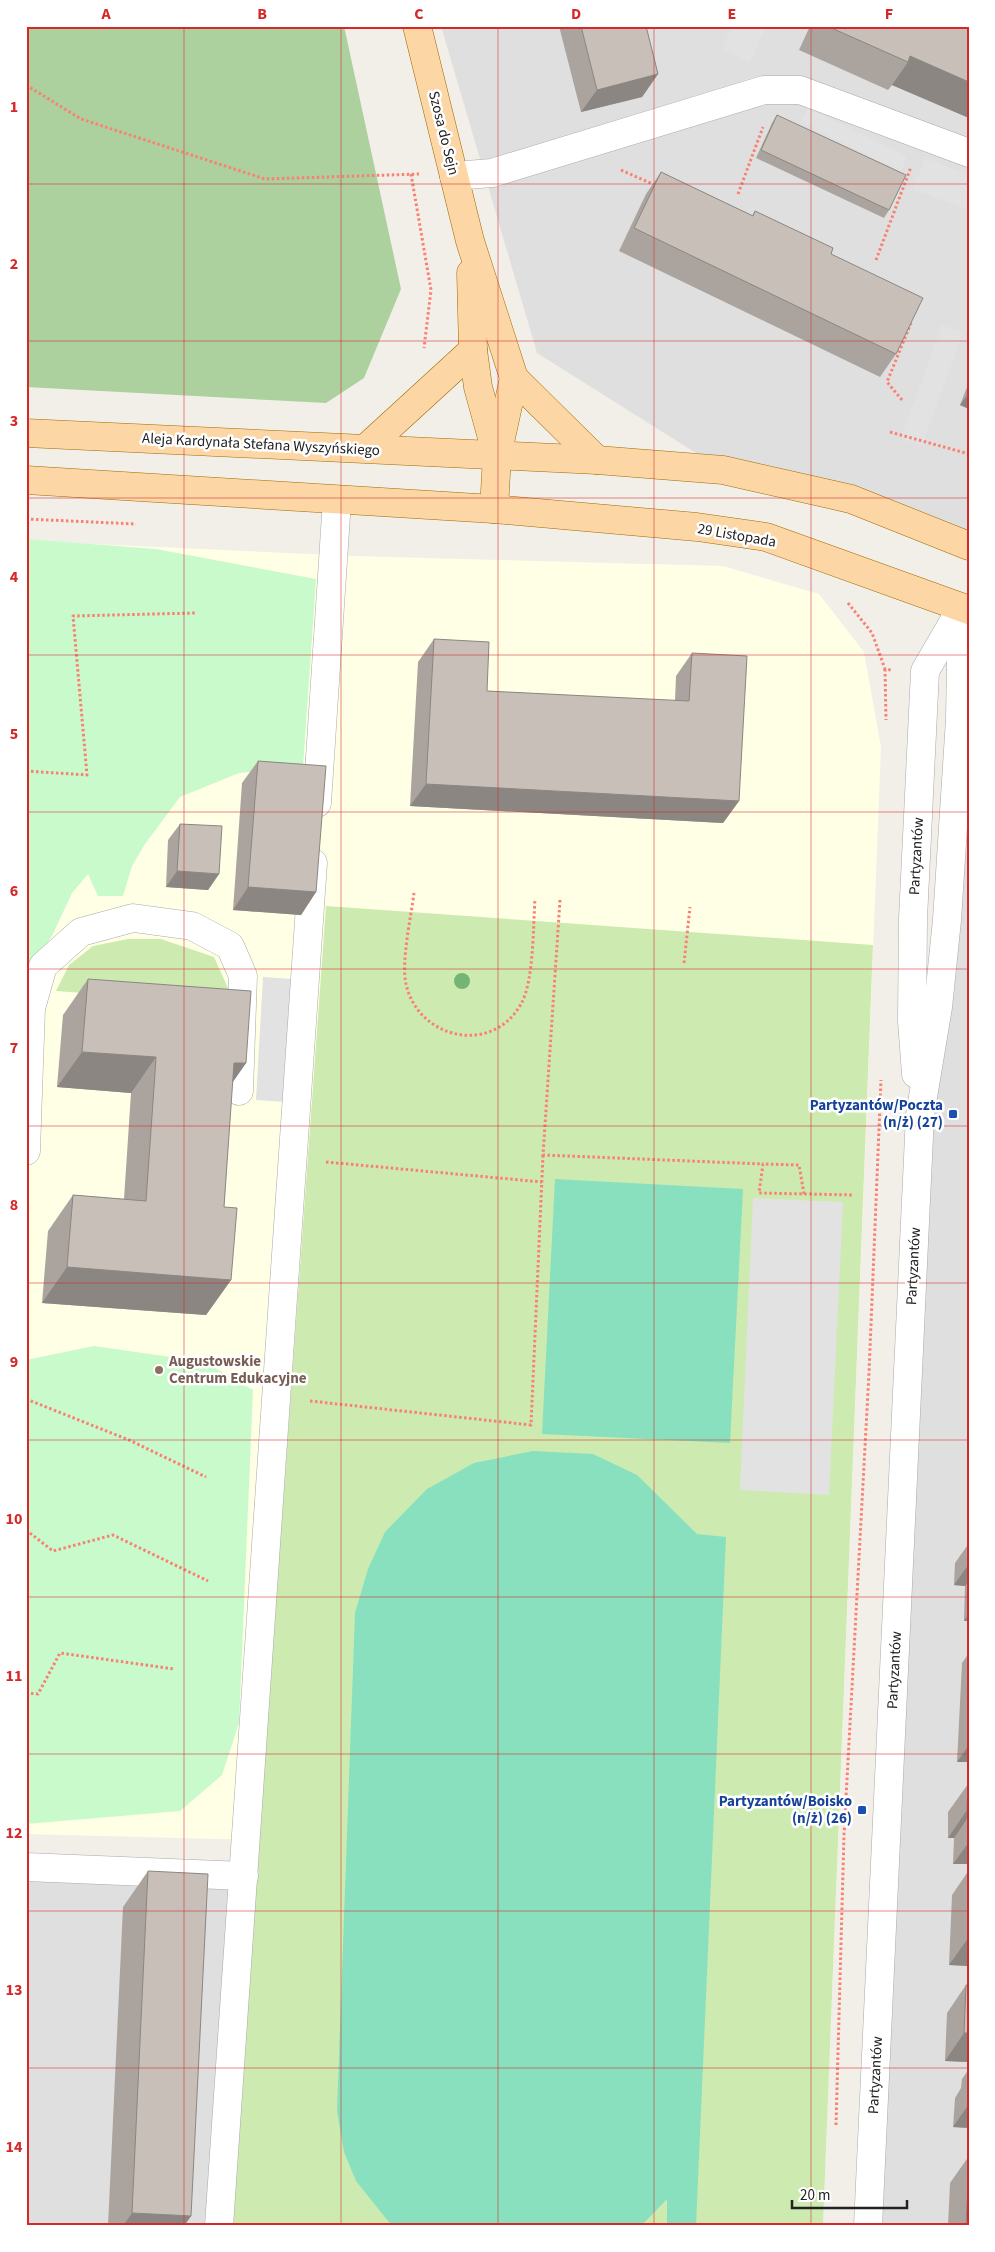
<svg xmlns="http://www.w3.org/2000/svg" width="995" height="2252" viewBox="0 0 995 2252" font-family="'Source Sans 3',sans-serif">
  <style>
    .residential { fill: #e0dfdf }
    .education { fill: #ffffe5 }
    .grass { fill: #cdebb0 }
    .forest { fill: #add19e }
    .park { fill: #c8facc }
    .pitch { fill: #88e0be }
    .parking { fill: #e2e2e2 }
    .lines { fill: none; stroke-linecap: round; stroke-linejoin: round }
    .minor-casing { stroke: #a9a9a9; stroke-width: 29 }
    .major-casing { stroke: #a06b00; stroke-width: 29 }
    .path { stroke: #fa8072; stroke-width: 3; stroke-dasharray: 2.5 2.5; stroke-linecap: butt }
    .minor { stroke: #fff; stroke-width: 28 }
    .major { stroke: #fcd6a4; stroke-width: 28 }
    .tree { fill: #74b475 }
    .wall { fill: #aba49e }
    .shaded-wall { fill: #8b8681 }
    .building { fill: #c7bfb8; stroke: #8b8681 }
    .grid { fill: none; stroke: #d62828; stroke-width: 1; stroke-opacity: 0.55 }
    .transit-dot { fill: #1a4fb4; stroke: #fff; stroke-width: 2 }
    .education-dot { fill: #8d6e63; stroke: #fff; stroke-width: 2 }
    .labels { text-anchor: middle; stroke-width: 5; stroke-linejoin: round; paint-order: stroke }
    .street-label { font-size: 15px; fill: #222; stroke: #fff }
    .transit-label { font-size: 15px; font-weight: bold; fill: #164399; stroke: #fff; text-anchor: end }
    .education-label { font-size: 15px; font-weight: bold; fill: #785e54; stroke: #fff; text-anchor: start }
    .neatline { fill: none; stroke: #d62828; stroke-width: 2 }
    .grid-label { font-size: 16px; text-anchor: middle; font-weight: bold; fill: #d62828 }
  </style>
  <rect width="100%" height="100%" fill="#f2efe9"/>
  <!-- residential -->
  <g class="residential">
    <path d="M441 26H969V546L723 470 537 353Z"/>
    <path d="M969 714V2226H868L920 1115Z"/>
    <path d="M26 1867 244 1876 219 2226H26Z"/>
  </g>
  <!-- education -->
  <path class="education" d="M26 541 352 556 723 566 819 594 864 652 881 747 823 2226 259 1840 26 1834Z"/>
  <!-- grass -->
  <g class="grass">
    <path d="M326 906 873 945 823 2226H231Z"/>
    <path d="M128 939H161L214 957 228 988 226 1004 56 991 69 965 93 946Z"/>
  </g>
  <!-- forest -->
  <path class="forest" d="M26 26H344L401 289 364 378 326 403 26 387Z"/>
  <!-- park -->
  <g class="park">
    <path d="M26 539 156 549 316 579 303 767 239 773 180 797 145 844 132 866 123 896H98L88 874 72 893 52 936 26 974Z"/>
    <path d="M94 1346 205 1362 253 1390 239 1723 222 1775 180 1811 26 1824V1360Z"/>
  </g>
  <!-- pitch -->
  <g class="pitch">
    <path d="M555 1179 743 1189 730 1443 542 1434Z"/>
    <path d="M533 1451 593 1454 637 1475 697 1534 726 1537 696 2226H667V2199L641 2226H392L356 2181 344 2152 337 2111 355 1613 368 1569 385 1532 427 1489 474 1463Z"/>
  </g>
  <!-- parking -->
  <g class="parking">
    <path d="M732 26H766L750 62 722 49Z"/>
    <path d="M808 108 907 156 901 172 801 122Z"/>
    <path d="M925 158 969 175V210L913 189Z"/>
    <path d="M942 325 963 332 922 446 901 438Z"/>
    <path d="M263 977 293 979 285 1102 256 1100Z"/>
    <path d="M753 1198 843 1202 829 1495 740 1490Z"/>
  </g>
  <g class="lines">
    <defs>
      <g id="minor">
        <path d="M454 176 492 173 764 90H800L969 153"/>
        <path d="M317 803 337 500"/>
        <path d="M916 1074 912 1021 913 919 925 671 961 609"/>
        <path d="M26 1151 31 1008 43 966 81 932 133 918 192 926 230 946 243 976 239 1091"/>
        <path d="M26 1867 244 1876"/>
        <path d="M219 2226 313 863"/>
        <path d="M868 2226 920 1115 938 1007 947 920 960 719 962 608"/>
      </g>
      <g id="major">
        <path d="M417 26 470 241 514 378 597 460"/>
        <path d="M471 273 473 350 478 387 497 456"/>
        <path d="M26 433 597 460 723 470 851 499 969 546"/>
        <path d="M366 448 473 350"/>
        <path d="M26 480 494 509 697 527 766 537 969 610"/>
        <path d="M494 509 497 456 514 378"/>
      </g>
    </defs>
    <!-- minor casing -->
    <use href="#minor" class="minor-casing"/>
    <!-- major casing -->
    <use href="#major" class="major-casing"/>
    <!-- path -->
    <g class="path">
      <path d="M26 85 81 119 265 179 419 174"/>
      <path d="M621 170 657 186"/>
      <path d="M411 174 431 290 424 348"/>
      <path d="M738 194 763 127"/>
      <path d="M876 260 911 167"/>
      <path d="M902 400 887 382 911 323"/>
      <path d="M890 432 969 454"/>
      <path d="M26 519 136 524"/>
      <path d="M848 603 872 633 885 669 891 670"/>
      <path d="M885 669 886 720"/>
      <path d="M26 771 87 775 73 616 195 613"/>
      <path d="M414 893C411 917 401 962 406 984 418 1039 492 1056 521 1004 534 981 533 927 535 899"/>
      <path d="M560 900 543 1155 763 1164"/>
      <path d="M684 963 690 907"/>
      <path d="M326 1162 542 1182"/>
      <path d="M804 1194 799 1165 763 1164 759 1193 854 1195"/>
      <path d="M26 1399 129 1440 206 1477"/>
      <path d="M310 1401 531 1425 543 1155"/>
      <path d="M26 1530 53 1551 113 1535 208 1581"/>
      <path d="M26 1693 38 1694 60 1653 174 1669"/>
      <path d="M836 2125 844 1835 869 1373 881 1080"/>
    </g>
    <!-- minor -->
    <use href="#minor" class="minor"/>
    <!-- major -->
    <use href="#major" class="major"/>
  </g>
  <!-- trees -->
  <circle class="tree" cx="462" cy="981" r="8"/>
  <!-- wall -->
  <g class="wall">
    <path d="M559 26H646L658 74 642 97 581 112Z"/>
    <path d="M810 26H969V118L892 85 888 90 799 50Z"/>
    <path d="M777 115 889 210 884 218 756 158 772 123Z"/>
    <path d="M661 172 752 216 755 211 831 254 896 354 880 377 619 251 646 194Z"/>
    <path d="M969 382V409L960 405Z"/>
    <path d="M434 639 487 691 675 701 676 676 692 653 739 801 723 823 410 806 418 662Z"/>
    <path d="M258 761 316 892 301 915 233 910 242 783Z"/>
    <path d="M180 824 219 874 208 890 166 887 168 840Z"/>
    <path d="M88 979 246 1063 232 1083 224 1207 231 1280 206 1315 42 1303 48 1231 73 1195 124 1199 131 1093 57 1087 63 1015Z"/>
    <path d="M969 1528V1621H964L965 1586 954 1585 955 1563 967 1546V1530Z"/>
    <path d="M969 1653V1762H957L962 1663Z"/>
    <path d="M968 1784H969V1864H953L954 1838H948V1812Z"/>
    <path d="M969 1870V1966L949 1965 952 1895Z"/>
    <path d="M148 1871 191 2216 184 2226H108L123 1907Z"/>
    <path d="M966 1985 969 2062 945 2061 947 2013Z"/>
    <path d="M969 2069V2128L953 2127 955 2098 961 2088 962 2079Z"/>
    <path d="M969 2156V2226H948L950 2183Z"/>
  </g>
  <!-- shaded-wall -->
  <g class="shaded-wall">
    <path d="M910 56 969 82V118L892 85 908 62Z"/>
    <path d="M658 74 642 97 581 112 597 90Z"/>
    <path d="M969 393V409L960 405Z"/>
    <path d="M426 784 739 801 723 823 410 806Z"/>
    <path d="M177 871 219 874 208 890 166 887Z"/>
    <path d="M248 887 316 892 301 915 233 910Z"/>
    <path d="M82 1052 156 1057 131 1093 57 1087Z"/>
    <path d="M234 1063H246L221 1099Z"/>
    <path d="M67 1267 231 1280 206 1315 42 1303Z"/>
    <path d="M969 1564V1581L965 1586 954 1585Z"/>
    <path d="M969 1614V1621H964Z"/>
    <path d="M969 1745V1762H957Z"/>
    <path d="M967 1810H969V1816L954 1838H948Z"/>
    <path d="M969 1842V1864H953Z"/>
    <path d="M969 1937V1966L949 1965Z"/>
    <path d="M964 2033H969V2062L945 2061Z"/>
    <path d="M969 2104V2128L953 2127Z"/>
    <path d="M132 2213 191 2216 184 2226H123Z"/>
  </g>
  <!-- building -->
  <g class="building">
    <path d="M581 26H646L658 74 597 90Z"/>
    <path d="M827 26H969V82L910 56 908 62Z"/>
    <path d="M777 115 906 175 889 210 761 150Z"/>
    <path d="M661 172 753 216 755 211 833 248 831 254 923 298 896 354 634 228Z"/>
    <path d="M434 639 489 642 487 691 689 701 692 653 747 656 739 801 426 784Z"/>
    <path d="M258 761 326 766 316 892 248 887Z"/>
    <path d="M180 824 222 826 219 874 177 871Z"/>
    <path d="M88 979 251 991 246 1063H234L224 1207 237 1208 231 1280 67 1267 73 1195 146 1201 155 1073 156 1057 82 1052Z"/>
    <path d="M968 1784H969V1810H967Z"/>
    <path d="M148 1871 208 1874 191 2216 132 2213Z"/>
    <path d="M966 1985H969V2033H964Z"/>
    <path d="M969 2168V2226H966Z"/>
  </g>
  <!-- grid -->
  <path class="grid" d="M184 26V2226M341 26V2226M498 26V2226M654 26V2226M811 26V2226M26 184H969M26 341H969M26 498H969M26 655H969M26 812H969M26 969H969M26 1126H969M26 1283H969M26 1440H969M26 1597H969M26 1754H969M26 1911H969M26 2068H969"/>
  <!-- markers -->
  <g class="transit-dot">
    <rect x="948" y="1109" width="10" height="10" rx="2.5"/>
    <rect x="857" y="1805" width="10" height="10" rx="2.5"/>
  </g>
  <circle class="education-dot" cx="159" cy="1370" r="5"/>
  <g class="labels">
    <!-- street labels -->
    <g class="street-label">
      <text transform="translate(444 133) rotate(76)" y="5">Szosa do Sejn</text>
      <text transform="translate(261 444) rotate(3)" y="5">Aleja Kardynała Stefana Wyszyńskiego</text>
      <text transform="translate(737 535) rotate(10)" y="5">29 Listopada</text>
      <text transform="translate(916 856) rotate(-87)" y="5">Partyzantów</text>
      <text transform="translate(913 1266) rotate(-87)" y="5">Partyzantów</text>
      <text transform="translate(894 1670) rotate(-87)" y="5">Partyzantów</text>
      <text transform="translate(875 2075) rotate(-87)" y="5">Partyzantów</text>
    </g>
    <!-- transit labels -->
    <g class="transit-label">
      <text x="943" y="1110">Partyzantów/Poczta<tspan x="943" dy="17">(n/ż) (27)</tspan></text>
      <text x="852" y="1806">Partyzantów/Boisko<tspan x="852" dy="17">(n/ż) (26)</tspan></text>
    </g>
    <!-- education labels -->
    <g class="education-label">
      <text x="169" y="1366">Augustowskie<tspan x="169" dy="17">Centrum Edukacyjne</tspan></text>
    </g>
  </g>
  <!-- border -->
  <rect width="995" height="2252" fill="none" stroke="#ffffff" stroke-width="55"/>
  <!-- scale -->
  <path d="M792 2200v8h115v-8" fill="none" stroke="#222222" stroke-width="2.5"/>
  <text x="800" y="2200" font-size="15" fill="#222222" stroke="#ffffff" stroke-width="4" paint-order="stroke">20 m</text>
  <rect x="28" y="28" width="940" height="2196" class="neatline"/>
  <g class="grid-label">
    <text x="106" y="19">A</text>
    <text x="262" y="19">B</text>
    <text x="419" y="19">C</text>
    <text x="576" y="19">D</text>
    <text x="732" y="19">E</text>
    <text x="889" y="19">F</text>
    <text x="14" y="112">1</text>
    <text x="14" y="269">2</text>
    <text x="14" y="426">3</text>
    <text x="14" y="582">4</text>
    <text x="14" y="739">5</text>
    <text x="14" y="896">6</text>
    <text x="14" y="1053">7</text>
    <text x="14" y="1210">8</text>
    <text x="14" y="1367">9</text>
    <text x="14" y="1524">10</text>
    <text x="14" y="1681">11</text>
    <text x="14" y="1838">12</text>
    <text x="14" y="1995">13</text>
    <text x="14" y="2152">14</text>
  </g>
</svg>
